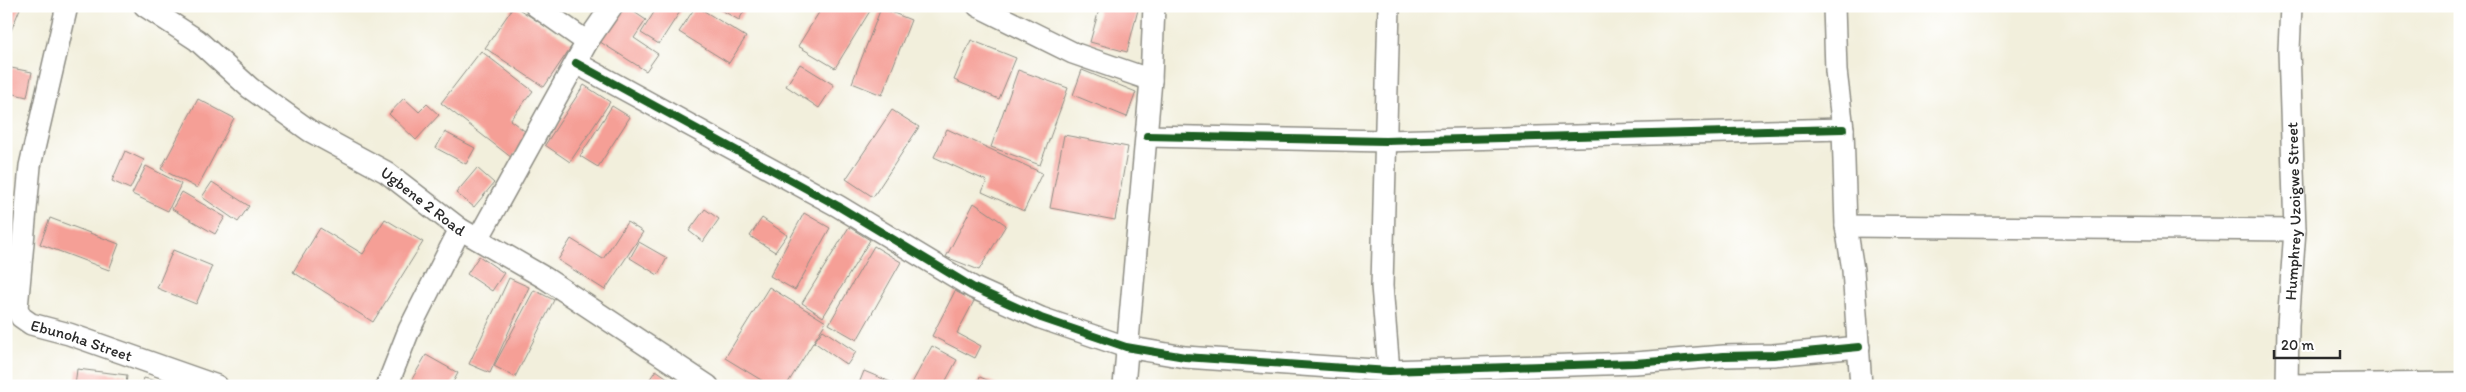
<svg xmlns="http://www.w3.org/2000/svg" width="2466" height="392" viewBox="0 0 2466 392" font-family="Itim,sans-serif">
  <style>
    .building { fill: #f59f96 }
    .lines { fill: none; stroke-linecap: round; stroke-linejoin: round }
    .minor-casing { stroke: #8e8d84; stroke-width: 24 }
    .minor { stroke: #fff; stroke-width: 21 }
    .cycleway-casing { stroke: #fff; stroke-width: 11 }
    .cycleway { stroke: #1b5e20; stroke-width: 8 }
    .labels { text-anchor: middle; stroke-width: 4; stroke-linejoin: round; paint-order: stroke }
    .street-label { font-size: 16px; fill: #2b2b2b; stroke: #fff }
  </style>
  <rect width="100%" height="100%" fill="#fff"/>
  <filter id="ink" filterUnits="userSpaceOnUse"><feTurbulence type="fractalNoise" baseFrequency=".02" numOctaves="2"/><feDisplacementMap in="SourceGraphic" scale="10" xChannelSelector="R" yChannelSelector="G"/><feConvolveMatrix kernelMatrix="1 2 1 2 8 2 1 2 1" color-interpolation-filters="sRGB"/></filter>
  <filter id="wash" filterUnits="userSpaceOnUse"><feTurbulence type="fractalNoise" baseFrequency=".0096" numOctaves="4" result="noise"/><feDisplacementMap in="SourceGraphic" scale="20" xChannelSelector="R" yChannelSelector="G"/><feGaussianBlur stdDeviation="1.12" result="paint"/><feColorMatrix in="noise" values="0 0 0 0 0 0 0 0 0 0 0 0 0 0 0 0 0 1.4 0 .05"/><feComposite in="paint" operator="in"/></filter>
  <g filter="url(#wash)">
    <rect width="100%" height="100%" fill="#f2efdc"/>
    <g id="blocks">
      <!-- building -->
      <g class="building">
        <path d="M6 6H21L6 43Z"/>
        <path d="M514 6 573 44 544 87 485 48Z"/>
        <path d="M620 6H625L646 20 634 38 658 54 646 71 597 40Z"/>
        <path d="M658 6H674L681 10 659 44 641 33Z"/>
        <path d="M696 6 746 37 729 63 679 32Z"/>
        <path d="M714 6H747L739 20Z"/>
        <path d="M823 6H873L835 68 798 46Z"/>
        <path d="M1100 6H1139L1127 52 1090 42Z"/>
        <path d="M881 8 911 20 882 95 852 83Z"/>
        <path d="M971 40 1016 58 999 99 954 80Z"/>
        <path d="M481 51 533 91 510 120 530 135 512 158 441 103Z"/>
        <path d="M800 64 834 85 819 108 786 86Z"/>
        <path d="M6 67 32 72 27 97 6 92Z"/>
        <path d="M1018 70 1068 88 1040 165 991 147Z"/>
        <path d="M1082 70 1136 92 1127 117 1073 95Z"/>
        <path d="M584 85 610 102 570 162 545 145Z"/>
        <path d="M404 98 419 112 427 104 439 115 416 140 389 114Z"/>
        <path d="M198 99 234 118 197 188 161 169Z"/>
        <path d="M612 106 630 117 598 167 580 156Z"/>
        <path d="M892 110 919 127 873 197 846 179Z"/>
        <path d="M947 129 1042 173 1024 211 982 192 987 181 934 157Z"/>
        <path d="M445 132 475 148 466 164 436 148Z"/>
        <path d="M1064 135 1128 147 1115 220 1050 208Z"/>
        <path d="M125 151 144 160 130 189 112 181Z"/>
        <path d="M6 161 11 162 7 180H6Z"/>
        <path d="M146 166 181 184 168 211 132 194Z"/>
        <path d="M477 168 494 183 474 207 456 193Z"/>
        <path d="M212 182 249 206 238 222 202 197Z"/>
        <path d="M182 192 225 217 215 234 172 209Z"/>
        <path d="M974 203 1006 225 979 270 946 257Z"/>
        <path d="M705 209 719 219 703 242 689 231Z"/>
        <path d="M804 213 830 228 795 290 770 276Z"/>
        <path d="M50 218 119 244 109 270 40 244Z"/>
        <path d="M762 218 787 235 775 252 750 236Z"/>
        <path d="M385 219 423 242 373 322 293 272 320 228 363 254Z"/>
        <path d="M627 222 643 232 605 290 558 260 571 239 603 259Z"/>
        <path d="M849 227 870 240 823 317 802 303Z"/>
        <path d="M639 242 667 258 658 275 630 258Z"/>
        <path d="M874 246 901 262 857 340 829 324Z"/>
        <path d="M173 250 212 266 196 304 157 288Z"/>
        <path d="M479 256 504 273 492 291 467 274Z"/>
        <path d="M509 278 529 287 490 373 469 364Z"/>
        <path d="M769 287 826 322 786 386H771L725 358Z"/>
        <path d="M534 290 554 300 515 377 494 366Z"/>
        <path d="M955 291 974 301 957 333 981 346 975 358 932 336Z"/>
        <path d="M823 330 856 352 847 365 814 342Z"/>
        <path d="M932 346 957 360 943 386H917L912 383Z"/>
        <path d="M426 355 458 373 451 386H408Z"/>
        <path d="M77 369 127 375 126 386H75Z"/>
        <path d="M656 370 679 386H645Z"/>
        <path d="M864 371 900 386H858Z"/>
        <path d="M980 377 1001 386H976Z"/>
        <path d="M144 378 172 385V386H141Z"/>
      </g>
    </g>
  </g>
  <g filter="url(#ink)">
    <use href="#blocks" fill-opacity="0" stroke="#8e8d84" stroke-width="1"/>
    <g class="lines">
      <defs>
        <g id="minor">
          <path id="s1" d="M67 6 30 166 17 308 21 317 31 324 69 334 217 386"/>
          <path id="s2" d="M145 6 197 40 250 88 310 131 386 172 460 229 545 278 708 386"/>
          <path d="M536 6 587 42"/>
          <path d="M978 6 1073 53 1151 80"/>
          <path d="M1389 6 1382 286 1389 371"/>
          <path d="M1834 6 1836 71 1843 129 1846 226 1853 270 1861 386"/>
          <path d="M576 63 838 206 974 288 1041 318 1126 347 1185 357 1389 371 1635 363 1724 356 1773 355 1859 347"/>
          <path d="M1147 136 1385 141 1843 129"/>
          <path d="M1846 226 2295 230"/>
          <path d="M478 239 587 42 612 6"/>
          <path d="M2287 385 2460 383"/>
          <path d="M387 386 409 330 460 229"/>
          <path d="M1124 386 1151 80 1154 6"/>
          <path id="s3" d="M2287 386 2288 325 2295 230 2289 50 2291 6"/>
        </g>
      </defs>
      <!-- minor casing -->
      <use href="#minor" class="minor-casing"/>
      <!-- minor -->
      <use href="#minor" class="minor"/>
      <defs>
        <g id="cycleway">
          <path d="M576 63 838 206 974 288 1041 318 1126 347 1185 357 1389 371 1635 363 1724 356 1773 355 1859 347"/>
          <path d="M1147 136 1385 141 1843 129"/>
        </g>
      </defs>
      <!-- cycleway casing -->
      <use href="#cycleway" class="cycleway-casing"/>
      <!-- cycleway -->
      <use href="#cycleway" class="cycleway"/>
    </g>
  </g>
  <g class="labels">
    <!-- street labels -->
    <g class="street-label">
      <text dy="6" stroke="none"><textPath href="#s2" startOffset="341">Ugbene 2 Road</textPath></text>
      <text dy="6" stroke="none"><textPath href="#s3" startOffset="175">Humphrey Uzoigwe Street</textPath></text>
      <text dy="6" stroke="none"><textPath href="#s1" startOffset="382">Ebunoha Street</textPath></text>
    </g>
  </g>
  <!-- margin -->
  <rect width="2466" height="392" fill="none" stroke="#fff" stroke-width="25"/>
  <!-- scale -->
  <path d="M2274 350v8h66v-8" fill="none" stroke="#2b2b2b" stroke-width="2.5"/>
  <text x="2281" y="350" font-size="15" fill="#2b2b2b" stroke="#ffffff" stroke-width="4" paint-order="stroke">20 m</text>
</svg>
